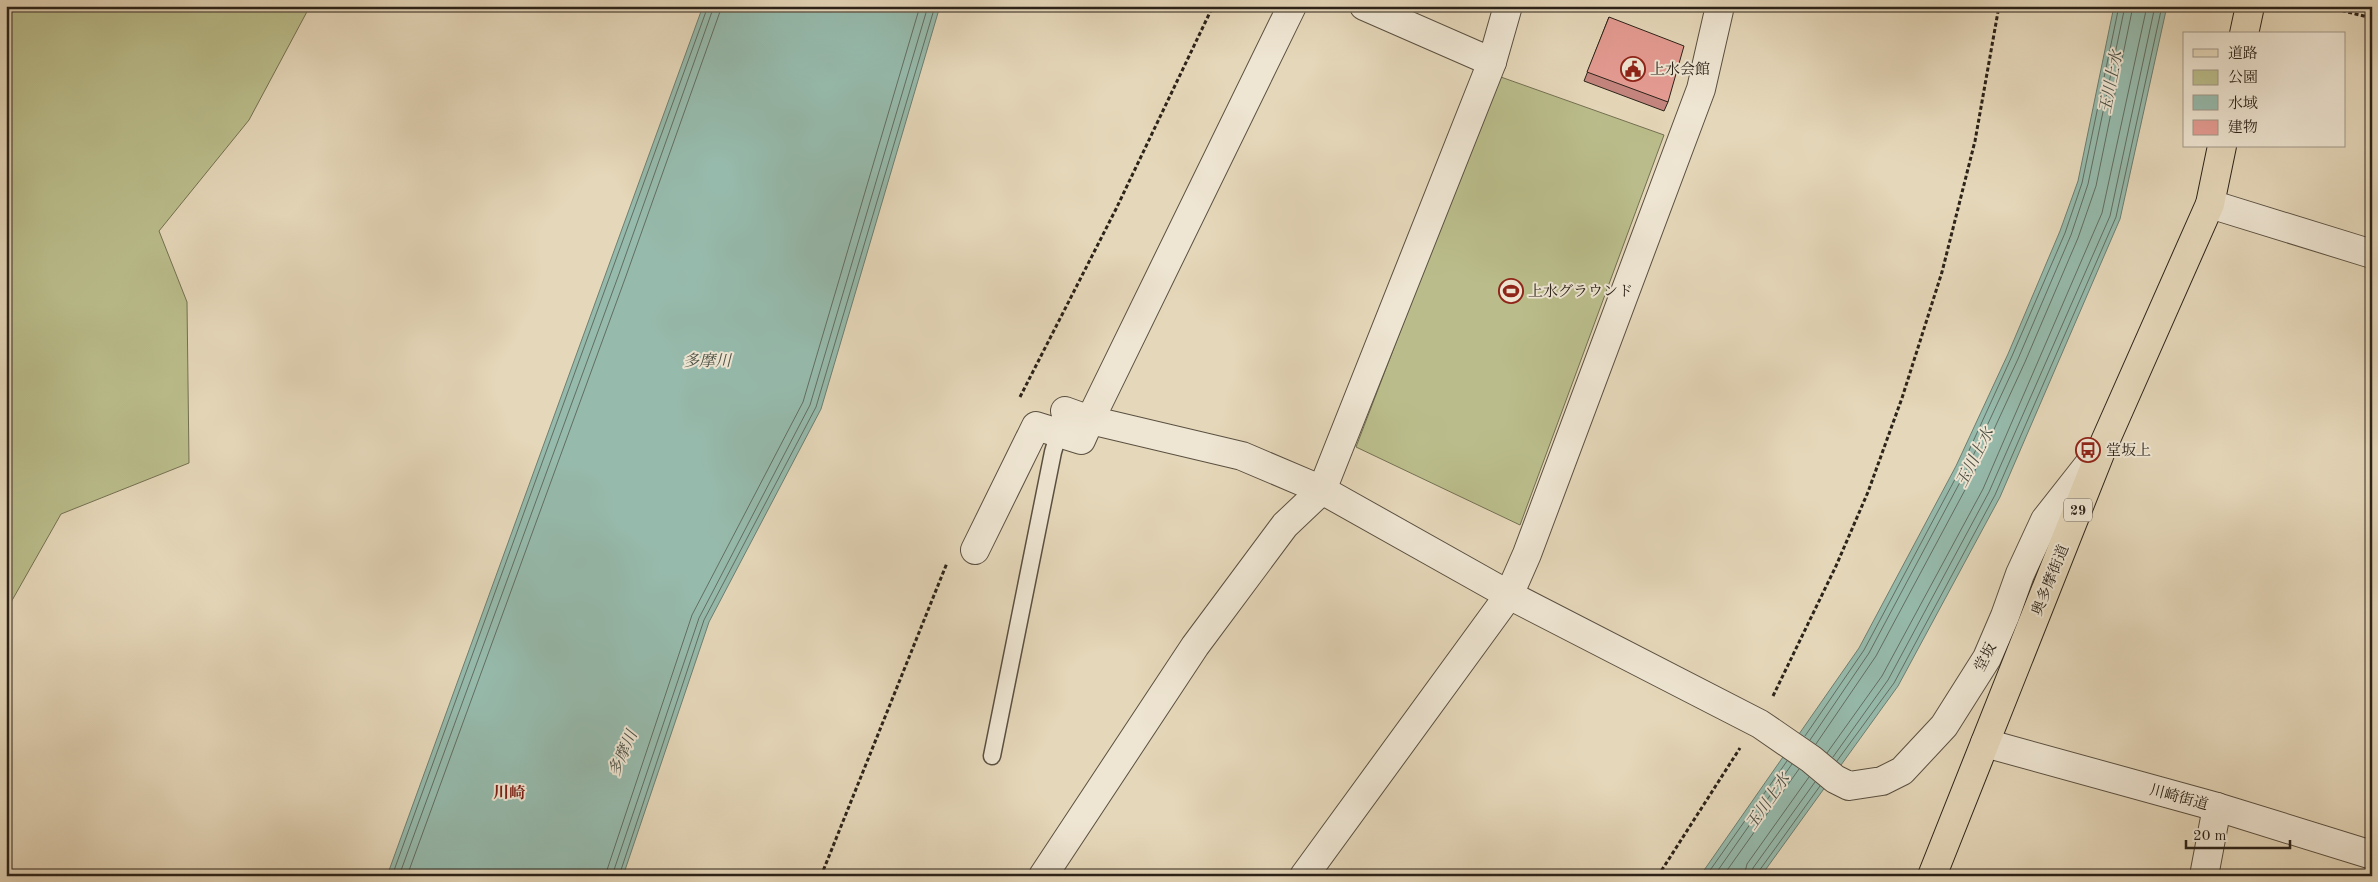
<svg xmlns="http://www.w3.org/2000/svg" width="2378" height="882" viewBox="0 0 2378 882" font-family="'Old Standard TT','Noto Serif JP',serif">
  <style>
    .green { fill: #babd8b; stroke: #737052 }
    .water { fill: #96baac; stroke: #6c7e71 }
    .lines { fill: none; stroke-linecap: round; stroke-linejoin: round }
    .shore { stroke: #616e62; stroke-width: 1 }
    .lane-casing { stroke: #5a5041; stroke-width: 19 }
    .street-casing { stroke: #5a5041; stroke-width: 30 }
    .primary-casing { stroke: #2c2319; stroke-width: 30 }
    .path { stroke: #2c2319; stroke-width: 3; stroke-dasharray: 4 2.5; stroke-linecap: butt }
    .lane { stroke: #eee5d2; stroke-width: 16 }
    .street { stroke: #eee5d2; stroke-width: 28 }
    .primary { stroke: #e5d7b9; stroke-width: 28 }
    .wall { fill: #c4857e; stroke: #2c2319 }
    .building { fill: #e49b92; stroke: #2c2319 }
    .labels { text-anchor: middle; stroke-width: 4; stroke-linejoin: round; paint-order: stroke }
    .shield { fill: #eee5d2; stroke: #665d50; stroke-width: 1 }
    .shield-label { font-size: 14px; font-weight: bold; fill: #2c2319 }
    .poi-label { font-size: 15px; fill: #2c2319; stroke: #eee5d2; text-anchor: start }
    .street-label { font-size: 15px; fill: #2c2319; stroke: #eee5d2 }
    .water-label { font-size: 16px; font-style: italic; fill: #4c5045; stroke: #eee5d2 }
    .neighbourhood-label { font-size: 16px; font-weight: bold; fill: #7a1f14; stroke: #eee5d2 }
  </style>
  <rect width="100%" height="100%" fill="#e5d7b9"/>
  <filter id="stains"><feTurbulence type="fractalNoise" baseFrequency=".004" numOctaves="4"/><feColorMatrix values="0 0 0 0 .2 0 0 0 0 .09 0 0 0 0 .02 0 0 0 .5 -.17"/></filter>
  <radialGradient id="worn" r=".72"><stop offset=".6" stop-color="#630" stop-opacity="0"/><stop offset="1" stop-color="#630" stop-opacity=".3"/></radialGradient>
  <!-- green -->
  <g class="green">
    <path d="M6 6H310L249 120 159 231 187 302 189 463 61 514 6 611Z"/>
    <path d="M1498 76 1664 135 1520 525 1356 447Z"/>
  </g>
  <!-- water -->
  <g class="water">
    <path d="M703 6H940L821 409 709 622 623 876H387Z"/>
    <path d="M2114 6H2167L2120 219 2000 497 1898 686 1761 876H1700L1859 648 1956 466 2008 354 2060 231 2078 181Z"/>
  </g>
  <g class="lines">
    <!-- shore -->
    <g class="shore">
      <path d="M1805 736 1864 650 1961 468 2012 356 2065 233 2082 183 2119 6"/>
      <path d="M1810 740 1869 653 1966 471 2018 359 2071 235 2088 184 2125 6"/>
      <path d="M1816 744 1876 656 1973 475 2025 362 2078 238 2096 186 2133 6"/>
      <path d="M1827 753 1882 676 1983 489 2102 213 2147 6"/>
      <path d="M1833 757 1888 680 1989 492 2110 216 2155 6"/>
      <path d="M1837 761 1894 683 1995 495 2116 217 2162 6"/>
      <path d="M392 876 708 6"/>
      <path d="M399 876 619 274 714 6"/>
      <path d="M407 876 626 276 722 6"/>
      <path d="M605 876 692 615 803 402 920 6"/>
      <path d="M612 876 699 618 810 405 928 6"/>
      <path d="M619 876 704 620 816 407 935 6"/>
      <path d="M1706 876 1787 761"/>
      <path d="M1714 876 1792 764"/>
      <path d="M1723 876 1799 769"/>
      <path d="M1744 876 1747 864 1809 777"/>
      <path d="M1751 876 1753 868 1815 782"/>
      <path d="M1758 876 1759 871 1820 786"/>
    </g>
    <defs>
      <path id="lane" d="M992 756 1053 452 1059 432"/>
      <g id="street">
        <path d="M1292 6 1090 420 1242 456 1322 490 1509 595 1760 724 1811 759 1835 779 1849 786 1882 781 1902 771 1944 726 1987 658 2005 616 2020 574 2045 520 2093 459"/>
        <path d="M1364 6 1492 62 1508 6"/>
        <path d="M2210 204 2372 254"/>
        <path d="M975 550 1036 426 1081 440 1090 420 1065 411"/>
        <path d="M1985 743 2217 807 2372 855"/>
        <path d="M1043 876 1195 646 1285 525 1322 490 1492 62"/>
        <path d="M1304 876 1509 595 1527 554 1701 89 1720 6"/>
        <path d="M2204 876 2217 807"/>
      </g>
      <g id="primary">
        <path d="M2244 34 2250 6"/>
        <path d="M1932 876 2103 446 2210 204 2222 146"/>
      </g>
    </defs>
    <!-- lane casing -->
    <use href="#lane" class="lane-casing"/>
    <!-- street casing -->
    <use href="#street" class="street-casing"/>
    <!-- primary casing -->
    <use href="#primary" class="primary-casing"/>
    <!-- path -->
    <g class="path">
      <path d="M2323 6 2372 18"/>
      <path d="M1020 397 1116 209 1213 6"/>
      <path d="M1773 696 1836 566 1868 492 1902 398 1942 272 1975 141 1999 6"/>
      <path d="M821 876 947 563"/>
      <path d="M1658 876 1740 748"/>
    </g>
    <!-- lane -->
    <use href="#lane" class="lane"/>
    <!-- street -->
    <use href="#street" class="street"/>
    <!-- primary -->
    <use href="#primary" class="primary"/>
  </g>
  <!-- wall -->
  <path class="wall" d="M1609 17 1668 102 1664 111 1584 81Z"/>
  <!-- building -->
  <path class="building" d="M1609 17 1684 46 1668 102 1587 72Z"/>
  <!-- icons -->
  <defs>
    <symbol id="civic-ring" viewBox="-11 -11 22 22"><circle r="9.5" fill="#eee5d2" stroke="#8f2418" stroke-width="1.5"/><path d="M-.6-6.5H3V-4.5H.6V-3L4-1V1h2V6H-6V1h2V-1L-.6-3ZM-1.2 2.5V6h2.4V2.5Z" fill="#8f2418"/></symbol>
    <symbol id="stadium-ring" viewBox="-11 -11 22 22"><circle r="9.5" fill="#eee5d2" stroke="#8f2418" stroke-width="1.5"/><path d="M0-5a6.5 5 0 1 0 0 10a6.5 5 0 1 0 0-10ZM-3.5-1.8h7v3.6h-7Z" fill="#8f2418"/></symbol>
    <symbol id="bus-ring" viewBox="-11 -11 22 22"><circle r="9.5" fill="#eee5d2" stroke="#8f2418" stroke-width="1.5"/><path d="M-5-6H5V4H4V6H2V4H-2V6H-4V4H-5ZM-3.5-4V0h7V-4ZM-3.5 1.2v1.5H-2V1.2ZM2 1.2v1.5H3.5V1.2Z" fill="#8f2418"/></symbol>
  </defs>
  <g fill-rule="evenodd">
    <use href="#civic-ring" x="1619" y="55" width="28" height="28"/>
    <use href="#stadium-ring" x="1497" y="277" width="28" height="28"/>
    <use href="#bus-ring" x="2074" y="436" width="28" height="28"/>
  </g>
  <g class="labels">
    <!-- shield labels -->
    <rect class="shield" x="2064" y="498.5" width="28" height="23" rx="4"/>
    <g class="shield-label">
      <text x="2078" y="515">29</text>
    </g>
    <!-- poi labels -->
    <g class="poi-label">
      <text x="1650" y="74">上水会館</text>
      <text x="1528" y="296">上水グラウンド</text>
      <text x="2106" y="455">堂坂上</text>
    </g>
    <!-- street labels -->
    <g class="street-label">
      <text transform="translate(2050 580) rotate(-68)" y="5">奥多摩街道</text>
      <text transform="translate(1985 657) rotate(-63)" y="5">堂坂</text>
      <text transform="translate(2179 797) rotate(15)" y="5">川崎街道</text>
    </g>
    <!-- water labels -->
    <g class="water-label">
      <text transform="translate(2110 82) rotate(-79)" y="6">玉川上水</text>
      <text x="707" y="366">多摩川</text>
      <text transform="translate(1974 457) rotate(-63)" y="6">玉川上水</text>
      <text transform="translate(622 753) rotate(-66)" y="6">多摩川</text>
      <text transform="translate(1767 801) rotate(-55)" y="6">玉川上水</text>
    </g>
    <!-- neighbourhood labels -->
    <g class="neighbourhood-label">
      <text x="509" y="798">川崎</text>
    </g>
  </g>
  <!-- margin -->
  <rect width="2378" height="882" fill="none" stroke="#e5d7b9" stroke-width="25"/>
  <rect x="8" y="8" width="2363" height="867" fill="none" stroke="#2c2319" stroke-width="2.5"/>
  <rect x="12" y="12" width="2353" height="857" fill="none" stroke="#2c2319"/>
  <!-- legend -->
  <rect x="2183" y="32" width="162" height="115" fill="#eee5d2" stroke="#a09788"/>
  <rect x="2193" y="49" width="25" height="8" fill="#e5d7b9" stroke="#a09788"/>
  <text x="2228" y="58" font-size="15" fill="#2c2319">道路</text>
  <rect x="2193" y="70" width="25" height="15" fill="#babd8b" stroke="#a09788"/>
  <text x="2228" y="82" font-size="15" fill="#2c2319">公園</text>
  <rect x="2193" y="95" width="25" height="15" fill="#96baac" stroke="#a09788"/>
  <text x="2228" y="108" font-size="15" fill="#2c2319">水域</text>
  <rect x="2193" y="120" width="25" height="15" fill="#e49b92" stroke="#a09788"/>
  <text x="2228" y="132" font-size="15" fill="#2c2319">建物</text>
  <!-- scale -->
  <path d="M2186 840v8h104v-8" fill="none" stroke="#2c2319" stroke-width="2.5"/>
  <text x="2193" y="840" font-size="15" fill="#2c2319" stroke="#eee5d2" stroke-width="4" paint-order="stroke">20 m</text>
  <rect width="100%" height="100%" filter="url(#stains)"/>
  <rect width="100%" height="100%" fill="url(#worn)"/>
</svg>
